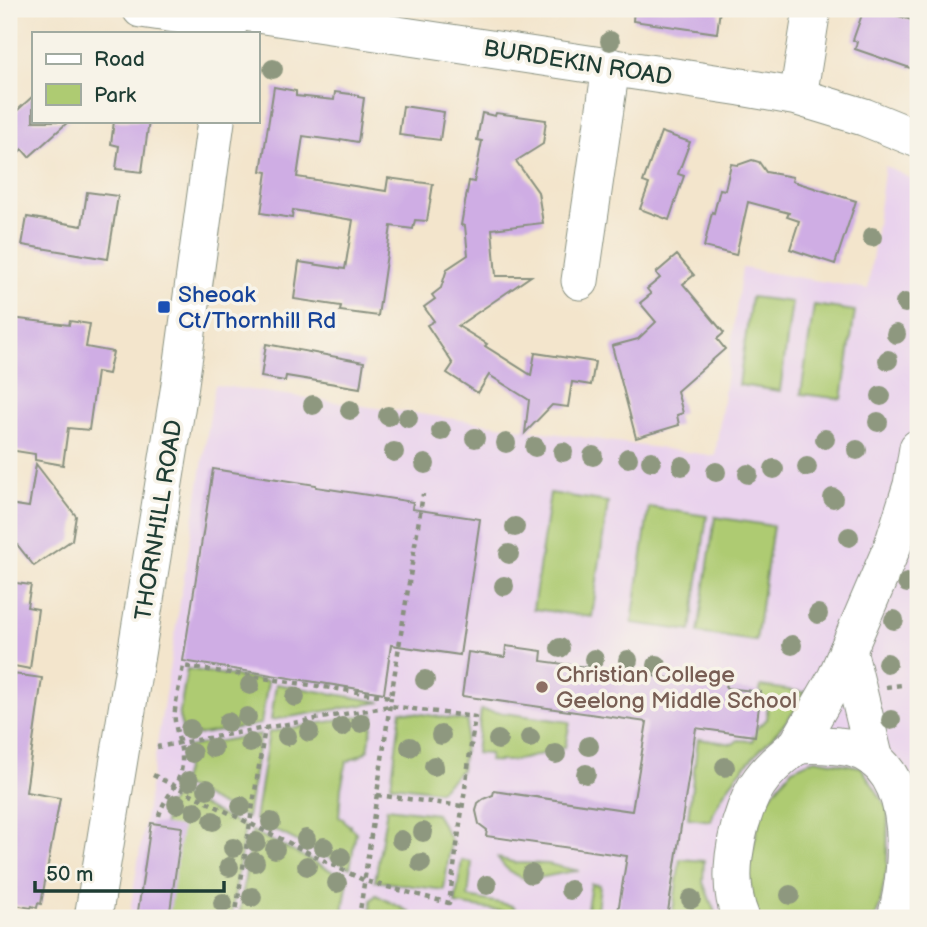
<svg xmlns="http://www.w3.org/2000/svg" width="927" height="927" viewBox="0 0 927 927" font-family="'Balsamiq Sans',sans-serif">
  <style>
    .built { fill: #e9d2ed }
    .green { fill: #aecb72; stroke: #668453; stroke-width: 2 }
    .building { fill: #cfade4 }
    .lines { fill: none; stroke-linecap: round; stroke-linejoin: round }
    .minor-casing { stroke: #899180; stroke-width: 39 }
    .path { stroke: #899180; stroke-width: 4.5; stroke-dasharray: 5 5; stroke-linecap: butt }
    .minor { stroke: #fff; stroke-width: 37 }
    .tree { fill: #8e987f }
    .transit-dot { fill: #1a4fb4; stroke: #f7f3e8; stroke-width: 2.5 }
    .education-dot { fill: #8d6e63; stroke: #f7f3e8; stroke-width: 2.5 }
    .labels { text-anchor: middle; stroke-width: 7; stroke-linejoin: round; paint-order: stroke }
    .street-label { font-size: 23px; fill: #1f3d34; stroke: #f7f3e8 }
    .transit-label { font-size: 23px; fill: #164399; stroke: #f7f3e8; text-anchor: start }
    .education-label { font-size: 23px; fill: #785e54; stroke: #f7f3e8; text-anchor: start }
  </style>
  <rect width="100%" height="100%" fill="#f7f3e8"/>
  <filter id="ink" filterUnits="userSpaceOnUse"><feTurbulence type="fractalNoise" baseFrequency=".0143" numOctaves="2"/><feDisplacementMap in="SourceGraphic" scale="14" xChannelSelector="R" yChannelSelector="G"/><feConvolveMatrix kernelMatrix="1 2 1 2 8 2 1 2 1" color-interpolation-filters="sRGB"/></filter>
  <filter id="wash" filterUnits="userSpaceOnUse"><feTurbulence type="fractalNoise" baseFrequency=".00686" numOctaves="4" result="noise"/><feDisplacementMap in="SourceGraphic" scale="28" xChannelSelector="R" yChannelSelector="G"/><feGaussianBlur stdDeviation="1.57" result="paint"/><feColorMatrix in="noise" values="0 0 0 0 0 0 0 0 0 0 0 0 0 0 0 0 0 1.4 0 .05"/><feComposite in="paint" operator="in"/></filter>
  <g filter="url(#wash)">
    <rect width="100%" height="100%" fill="#f3e5cc"/>
    <!-- built -->
    <path class="built" d="M885 166 918 182V918H129L215 385 715 456 742 268 868 289Z"/>
    <!-- green -->
    <g class="green">
      <path d="M751 297 792 302 780 391 739 385Z"/>
      <path d="M814 305 855 311 842 399 801 394Z"/>
      <path d="M550 493 608 502 592 617 533 609Z"/>
      <path d="M649 507 707 516 691 631 632 623Z"/>
      <path d="M715 517 773 526 756 641 698 633Z"/>
      <path d="M187 669 268 681 261 724 185 737 179 717Z"/>
      <path d="M276 684 381 702 271 720Z"/>
      <path d="M761 686 809 693C799 706 788 719 777 732 755 755 719 789 711 821L688 818 698 739 733 744 738 740 753 741 754 730 767 719C768 708 767 703 759 696Z"/>
      <path d="M481 710 570 722 565 747C536 755 521 763 489 761L490 754 476 753Z"/>
      <path d="M401 711 468 721 461 770 439 791 391 785Z"/>
      <path d="M374 714 368 751H365V753H362L361 756 358 755V758L355 757 354 759H351L350 761H347L341 788 339 817 344 820 345 823H347L348 825H350V828L353 829 354 831 356 832 350 868 255 820 269 732Z"/>
      <path d="M260 734 247 818 181 785 187 762V747Z"/>
      <path d="M815 759 861 767 888 809 887 867 880 905 875 918H756L748 871 762 806 792 769Z"/>
      <path d="M177 793 245 827 231 918H161L165 810Z"/>
      <path d="M387 808 436 814 451 840 444 890 375 881Z"/>
      <path d="M252 831 348 879 342 918H239Z"/>
      <path d="M498 858 516 863 548 864 579 871C546 872 522 894 498 858Z"/>
      <path d="M680 859 704 861 703 882 717 918H672Z"/>
      <path d="M462 860 472 862 468 897 510 905 515 908 516 913 455 904Z"/>
      <path d="M591 884 600 885 596 918H553L534 916C547 903 569 912 586 914Z"/>
      <path d="M376 895 410 912 409 918H370L371 900Z"/>
    </g>
    <g id="blocks">
      <!-- building -->
      <g class="building">
        <path d="M634 9H720L717 33 633 21Z"/>
        <path d="M864 9H876L918 22V55L913 69 855 49 857 42 853 40Z"/>
        <path d="M274 87 296 91V96L334 100 335 92 358 95V97L364 98 358 142 341 139 340 141 303 136 297 177 386 191 388 178 433 184 427 221 415 220 413 229 391 226 378 316 340 311 341 306 294 299 299 262 345 269 353 220 293 210 292 218 261 213 267 172 261 171Z"/>
        <path d="M33 96V121H69L29 157 22 149 9 161V118Z"/>
        <path d="M403 106 444 112 440 140 399 135Z"/>
        <path d="M482 113 495 116 496 113 546 120 543 144 516 161 538 192 543 223 492 229 496 276H531L458 326 487 344 485 346 531 375 535 353 595 362 591 385 572 382 568 407 552 405 525 433 529 400 489 375 478 393 447 373 453 364 427 325 434 321 424 307 435 299 432 295 441 288 447 269 468 255 465 226 461 225 469 181 474 182 482 141 477 140Z"/>
        <path d="M114 121H149L142 172 116 169 119 146 111 144Z"/>
        <path d="M661 132 690 142 678 174 684 176 669 220 640 209 649 184 643 182Z"/>
        <path d="M752 160 759 162 766 172 793 177 792 181 856 201 835 264 790 249 799 221 787 217 789 213 748 202 736 255 704 247 712 212 714 213 720 189 725 190 731 164 738 165Z"/>
        <path d="M87 192 118 196 108 259 22 245 27 217 82 226Z"/>
        <path d="M677 255 694 275 683 284 724 333 717 339 725 349 677 391 683 413 677 415 679 425 636 438 612 346 638 339 656 322 640 303 651 294 647 289 660 278 656 273Z"/>
        <path d="M11 318 69 325 70 321 90 324 86 347 113 352 108 374 97 372 89 430 68 428 63 465 35 460V454L9 450V334Z"/>
        <path d="M266 344 364 362 360 388 286 376 285 381 261 377Z"/>
        <path d="M36 464 76 516 72 540 34 566 15 542 9 541V504L29 507Z"/>
        <path d="M213 469 316 485V487L413 502 412 509 480 519 460 655 391 645 384 693 183 661Z"/>
        <path d="M9 582 31 585 27 607 38 609 30 669 9 665Z"/>
        <path d="M506 646 542 651 541 661 690 681 691 672 728 677 726 688 761 692 755 736 696 728 667 918H617L627 856 486 836 487 830 479 824 476 811 478 803 483 799 493 795 494 791 632 811 647 722 462 696 468 652 505 657Z"/>
        <path d="M13 674 42 678 26 792 60 798 41 904 38 903 37 908 32 906 31 908 9 904V709Z"/>
        <path d="M151 823 182 827 169 918H137Z"/>
      </g>
    </g>
  </g>
  <g filter="url(#ink)">
    <use href="#blocks" fill-opacity="0" stroke="#899180" stroke-width="2"/>
    <g class="lines">
      <defs>
        <g id="minor">
          <path d="M141 9 230 22"/>
          <path d="M231 10 741 87 798 97 864 117 918 139"/>
          <path d="M798 97 812 9"/>
          <path d="M580 281 611 67"/>
          <path d="M848 650 875 760"/>
          <path d="M796 747 836 678 893 545 912 485 918 448"/>
          <path d="M93 918 179 391 216 121"/>
          <path d="M741 918C725 882 735 829 752 794 759 780 771 767 783 757 787 754 791 749 795 747 805 743 827 745 838 746 918 751 911 863 896 918"/>
        </g>
      </defs>
      <!-- minor casing -->
      <use href="#minor" class="minor-casing"/>
      <!-- path -->
      <g class="path">
        <path d="M886 687 902 685"/>
        <path d="M153 775 365 881 449 903 475 717 390 706 157 747"/>
        <path d="M377 795 462 806"/>
        <path d="M159 816C163 799 177 788 181 771 185 752 177 739 175 721 173 708 181 680 183 666L391 697 423 494"/>
        <path d="M235 918 265 728"/>
        <path d="M359 918 391 697"/>
      </g>
      <!-- minor -->
      <use href="#minor" class="minor"/>
    </g>
    <!-- trees -->
    <g class="tree">
      <circle cx="610" cy="41" r="10"/>
      <circle cx="273" cy="69" r="10"/>
      <circle cx="872" cy="237" r="10"/>
      <circle cx="905" cy="303" r="10"/>
      <circle cx="896" cy="334" r="10"/>
      <circle cx="888" cy="360" r="10"/>
      <circle cx="881" cy="396" r="10"/>
      <circle cx="313" cy="405" r="10"/>
      <circle cx="350" cy="410" r="10"/>
      <circle cx="388" cy="416" r="10"/>
      <circle cx="408" cy="418" r="10"/>
      <circle cx="878" cy="422" r="10"/>
      <circle cx="441" cy="431" r="10"/>
      <circle cx="475" cy="438" r="10"/>
      <circle cx="825" cy="439" r="10"/>
      <circle cx="506" cy="443" r="10"/>
      <circle cx="535" cy="447" r="10"/>
      <circle cx="857" cy="450" r="10"/>
      <circle cx="394" cy="452" r="10"/>
      <circle cx="563" cy="452" r="10"/>
      <circle cx="593" cy="456" r="10"/>
      <circle cx="628" cy="458" r="10"/>
      <circle cx="651" cy="461" r="10"/>
      <circle cx="425" cy="464" r="10"/>
      <circle cx="682" cy="466" r="10"/>
      <circle cx="807" cy="467" r="10"/>
      <circle cx="774" cy="469" r="10"/>
      <circle cx="716" cy="472" r="10"/>
      <circle cx="748" cy="474" r="10"/>
      <circle cx="833" cy="498" r="10"/>
      <circle cx="515" cy="527" r="10"/>
      <circle cx="849" cy="537" r="10"/>
      <circle cx="509" cy="554" r="10"/>
      <circle cx="907" cy="583" r="10"/>
      <circle cx="504" cy="586" r="10"/>
      <circle cx="818" cy="614" r="10"/>
      <circle cx="894" cy="620" r="10"/>
      <circle cx="792" cy="645" r="10"/>
      <circle cx="560" cy="648" r="10"/>
      <circle cx="594" cy="659" r="10"/>
      <circle cx="628" cy="660" r="10"/>
      <circle cx="887" cy="663" r="10"/>
      <circle cx="657" cy="665" r="10"/>
      <circle cx="425" cy="680" r="10"/>
      <circle cx="250" cy="685" r="10"/>
      <circle cx="295" cy="697" r="10"/>
      <circle cx="247" cy="717" r="10"/>
      <circle cx="891" cy="720" r="10"/>
      <circle cx="228" cy="722" r="10"/>
      <circle cx="361" cy="723" r="10"/>
      <circle cx="342" cy="727" r="10"/>
      <circle cx="190" cy="729" r="10"/>
      <circle cx="309" cy="732" r="10"/>
      <circle cx="441" cy="735" r="10"/>
      <circle cx="287" cy="736" r="10"/>
      <circle cx="530" cy="738" r="10"/>
      <circle cx="498" cy="740" r="10"/>
      <circle cx="250" cy="743" r="10"/>
      <circle cx="589" cy="746" r="10"/>
      <circle cx="410" cy="747" r="10"/>
      <circle cx="213" cy="748" r="10"/>
      <circle cx="192" cy="753" r="10"/>
      <circle cx="556" cy="754" r="10"/>
      <circle cx="434" cy="766" r="10"/>
      <circle cx="725" cy="767" r="10"/>
      <circle cx="586" cy="774" r="10"/>
      <circle cx="189" cy="781" r="10"/>
      <circle cx="207" cy="789" r="10"/>
      <circle cx="177" cy="804" r="10"/>
      <circle cx="241" cy="806" r="10"/>
      <circle cx="195" cy="811" r="10"/>
      <circle cx="213" cy="821" r="10"/>
      <circle cx="271" cy="822" r="10"/>
      <circle cx="423" cy="832" r="10"/>
      <circle cx="306" cy="839" r="10"/>
      <circle cx="401" cy="840" r="10"/>
      <circle cx="256" cy="842" r="10"/>
      <circle cx="324" cy="847" r="10"/>
      <circle cx="233" cy="848" r="10"/>
      <circle cx="275" cy="849" r="10"/>
      <circle cx="341" cy="857" r="10"/>
      <circle cx="255" cy="862" r="10"/>
      <circle cx="421" cy="863" r="10"/>
      <circle cx="307" cy="866" r="10"/>
      <circle cx="229" cy="867" r="10"/>
      <circle cx="531" cy="874" r="10"/>
      <circle cx="337" cy="883" r="10"/>
      <circle cx="487" cy="885" r="10"/>
      <circle cx="570" cy="890" r="10"/>
      <circle cx="790" cy="895" r="10"/>
      <circle cx="252" cy="897" r="10"/>
      <circle cx="691" cy="899" r="10"/>
      <circle cx="223" cy="903" r="10"/>
    </g>
  </g>
  <!-- markers -->
  <rect class="transit-dot" x="157" y="300" width="14" height="14" rx="3.5"/>
  <circle class="education-dot" cx="542" cy="687" r="7"/>
  <g class="labels">
    <!-- street labels -->
    <g class="street-label">
      <text transform="translate(578 62) rotate(9)" y="8">BURDEKIN ROAD</text>
      <text transform="translate(158 520) rotate(-81)" y="8">THORNHILL ROAD</text>
    </g>
    <!-- transit labels -->
    <g class="transit-label">
      <text x="178" y="302">Sheoak<tspan x="178" dy="26">Ct/Thornhill Rd</tspan></text>
    </g>
    <!-- education labels -->
    <g class="education-label">
      <text x="556" y="682">Christian College<tspan x="556" dy="26">Geelong Middle School</tspan></text>
    </g>
  </g>
  <!-- margin -->
  <rect width="927" height="927" fill="none" stroke="#f7f3e8" stroke-width="35"/>
  <!-- legend -->
  <rect x="32" y="32" width="228" height="91" fill="#f7f3e8" stroke="#a1aaa0" stroke-width="2"/>
  <rect x="46" y="54" width="35" height="10" fill="#ffffff" stroke="#a1aaa0" stroke-width="2"/>
  <text x="94" y="66" font-size="21" fill="#1f3d34">Road</text>
  <rect x="46" y="84" width="35" height="21" fill="#aecb72" stroke="#a1aaa0" stroke-width="2"/>
  <text x="94" y="102" font-size="21" fill="#1f3d34">Park</text>
  <!-- scale -->
  <path d="M35 881v10h189v-10" fill="none" stroke="#1f3d34" stroke-width="3.5"/>
  <text x="46" y="881" font-size="21" fill="#1f3d34" stroke="#f7f3e8" stroke-width="5" paint-order="stroke">50 m</text>
</svg>
